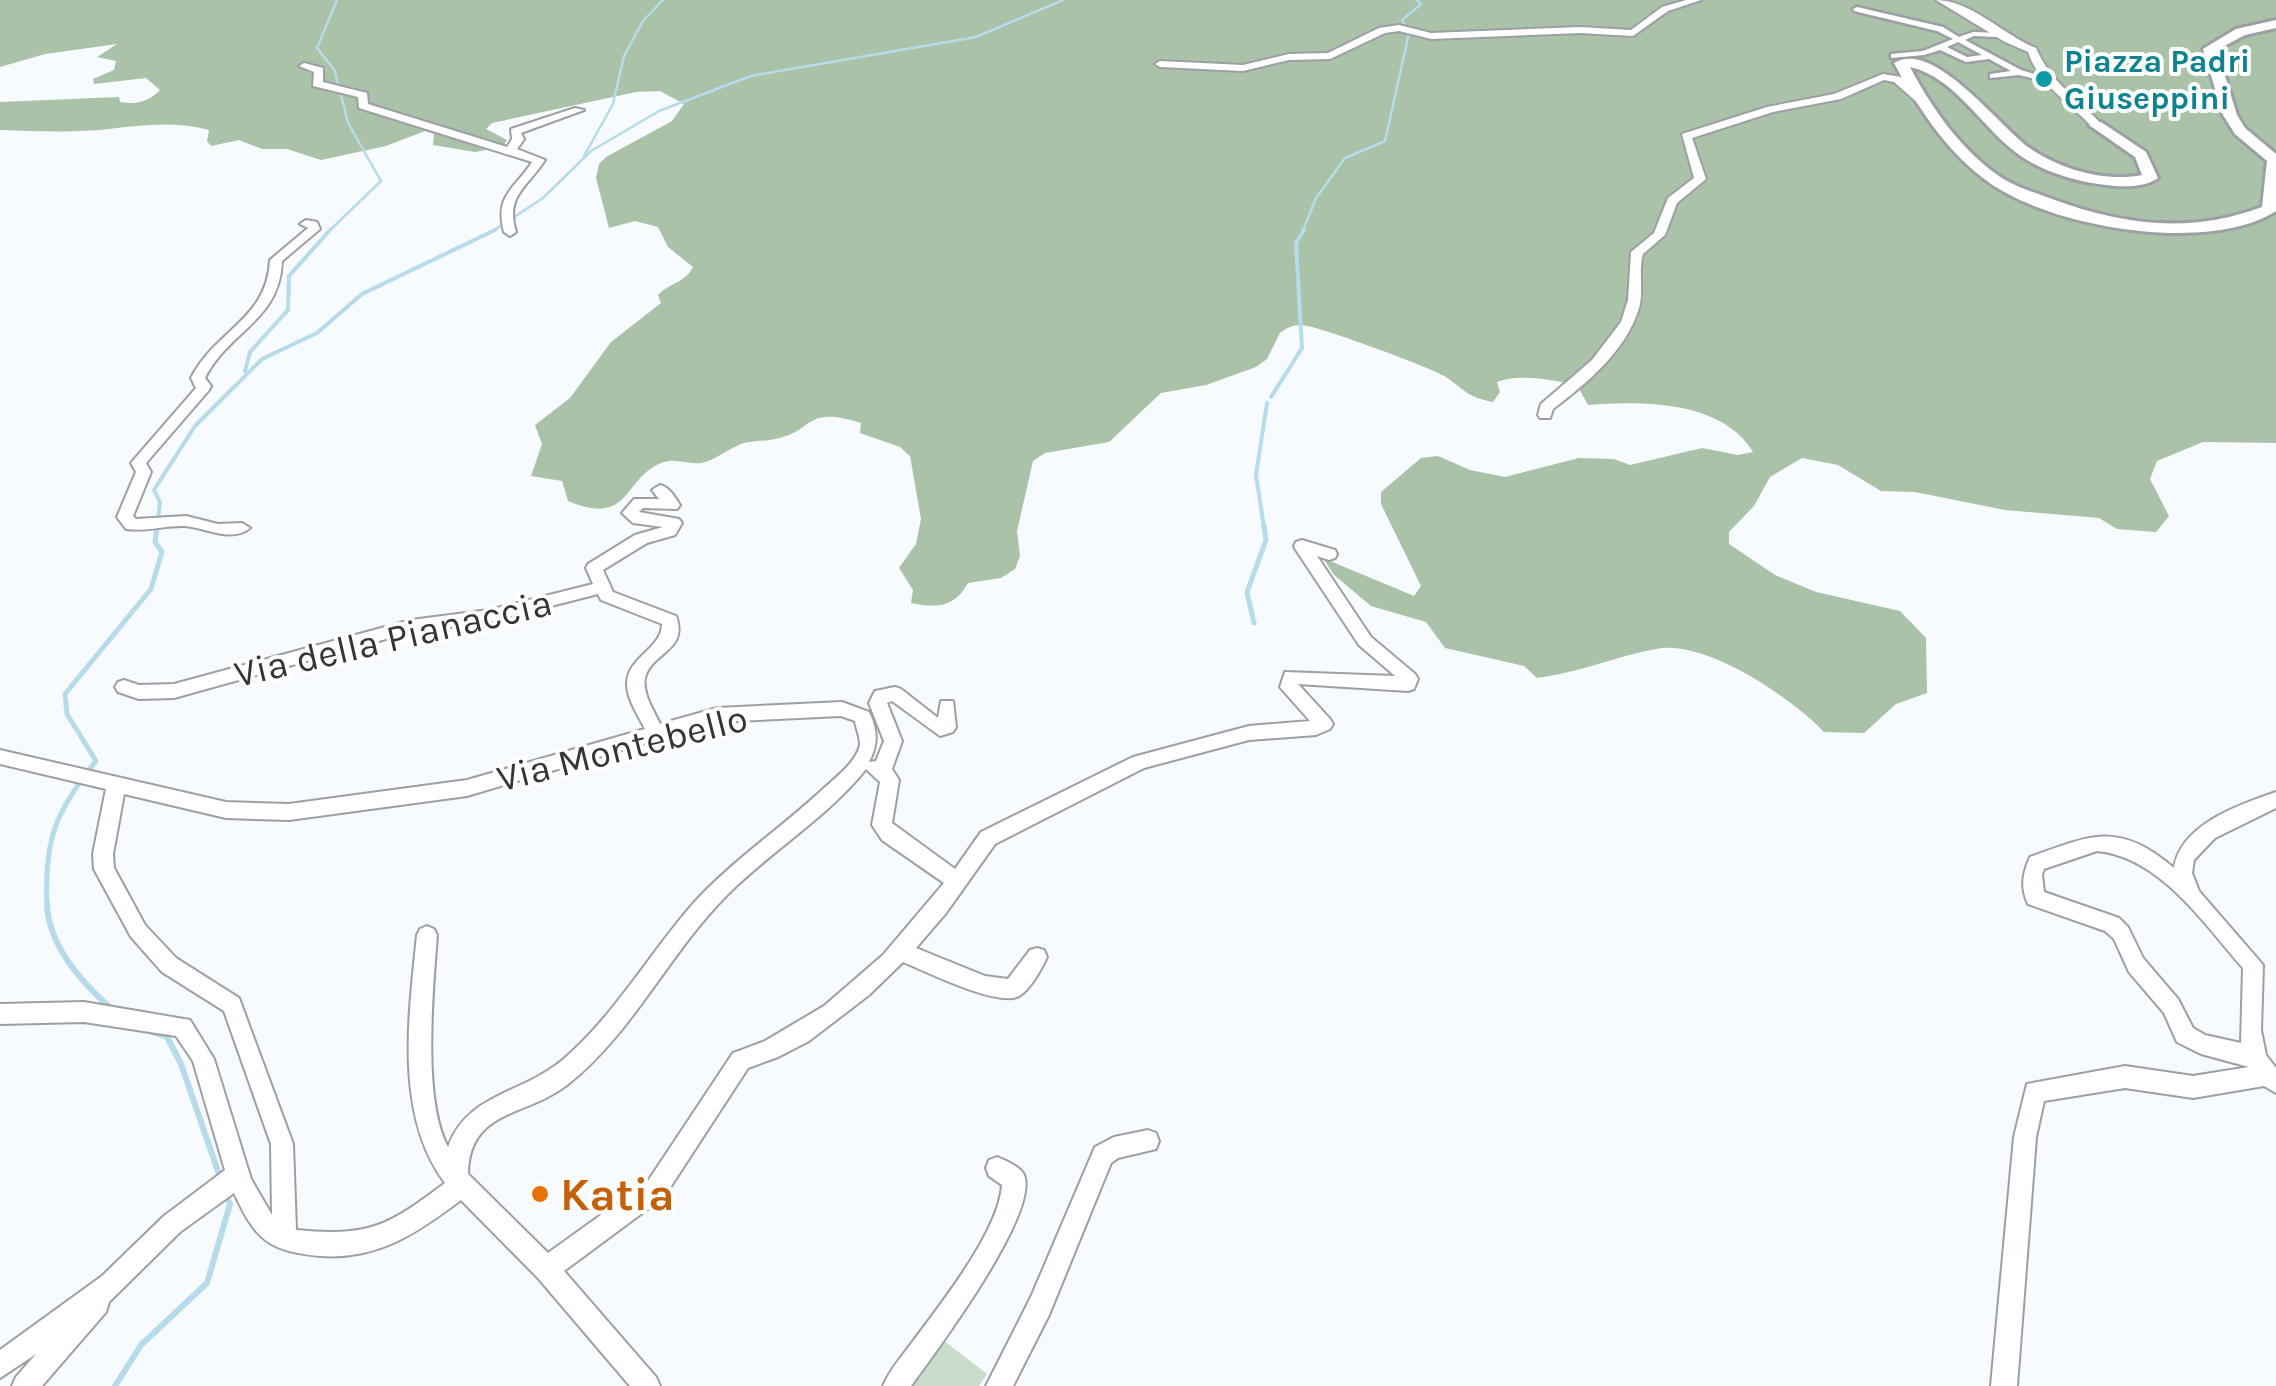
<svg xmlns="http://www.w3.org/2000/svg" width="2276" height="1386" viewBox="0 0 2276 1386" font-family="Karla,sans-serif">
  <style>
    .green { fill: #cbdccb }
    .forest { fill: #a9c2a8 }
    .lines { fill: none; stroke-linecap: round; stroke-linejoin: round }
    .stream-far3 { stroke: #b6dbea; stroke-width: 2.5 }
    .stream-far2 { stroke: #b6dbea; stroke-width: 4 }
    .stream-far1 { stroke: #b6dbea; stroke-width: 5 }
    .stream { stroke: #b6dbea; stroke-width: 6 }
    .pedestrian-casing { stroke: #9c9fa3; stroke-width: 5 }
    .minor-casing { stroke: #9c9fa3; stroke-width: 4 }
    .tertiary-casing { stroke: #9c9fa3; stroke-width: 6 }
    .pedestrian { fill: #fff; fill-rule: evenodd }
    .minor { fill: #fff; fill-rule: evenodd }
    .tertiary { fill: #fff; fill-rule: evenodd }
    .culture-dot { fill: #0f9aa8; stroke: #fff; stroke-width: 4 }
    .food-dot { fill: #e8710a; stroke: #fff; stroke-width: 4 }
    .labels { text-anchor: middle; stroke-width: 8; stroke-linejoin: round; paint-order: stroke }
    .far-culture-label { font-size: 32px; font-weight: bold; fill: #0d838f; stroke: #fff; text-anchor: start }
    .street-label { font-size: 38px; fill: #343536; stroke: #fff }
    .near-food-label { font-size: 45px; font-weight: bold; fill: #c56008; stroke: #fff; text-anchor: start }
  </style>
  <rect width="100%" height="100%" fill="#f7faff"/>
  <!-- green -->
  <path class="green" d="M939 1337 987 1374 979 1386H902Z"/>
  <!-- forest -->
  <path class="forest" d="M0 0H2276V443L2203 442 2157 461 2150 479 2169 516 2156 532 2117 529 2099 518 2005 510 1915 492 1881 491 1838 465 1802 458 1770 477 1754 506 1729 532V544L1775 575 1816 592 1900 611 1926 638 1927 693 1896 704 1864 733 1824 732C1792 698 1705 639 1656 649 1616 656 1579 673 1537 678L1524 666 1445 648 1426 622 1371 606 1334 575 1323 558 1414 596 1421 586 1381 504V492L1421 458 1438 456 1470 470 1505 477 1579 458 1614 459 1630 465 1702 448 1738 455 1753 452C1722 400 1641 401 1588 405L1577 385C1554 380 1518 373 1497 382L1500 392 1493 402C1467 397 1466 391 1446 377 1432 368 1316 325 1301 325 1292 325 1286 328 1280 333L1267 359 1256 367 1206 385 1161 393 1109 442 1045 453 1033 461 1017 531 1020 556 1015 569 1001 578 968 583C954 608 937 608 911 603L913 590 899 568 916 544 921 519 910 456 900 447 860 433 861 423C803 405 816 431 775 439 762 442 748 440 737 446 725 451 715 460 702 463 689 465 677 458 664 462 622 476 633 528 568 501L562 481 531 476 542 444 535 425 570 398 611 342 661 303 658 295C669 283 685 283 693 267L668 247 658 227 635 221 609 228 596 178 599 164 606 157 672 121 684 104 660 91 636 92 492 123 486 129 507 140 503 147 475 152 433 145 434 134 425 131 386 146 321 160 287 149H262L239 140 211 146 207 141 209 130C177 121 142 125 109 129 74 133 36 131 0 130V102L119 97 120 102C136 105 148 102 160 90L146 78 94 84 93 79 114 70 116 61 97 57 117 44 45 54 0 67Z"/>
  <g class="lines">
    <!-- stream-far3 -->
    <g class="stream-far3">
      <path d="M337 0 317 48 335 71 338 86"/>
      <path d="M584 156 613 104 624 56 643 21 663 0"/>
      <path d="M327 233 381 181 348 123 340 91"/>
      <path d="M490 233 543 198 591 151 659 111 751 76 976 37 1063 0"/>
      <path d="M1302 233 1316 198 1345 158 1385 141 1409 33 1402 20 1421 4 1417 0"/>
    </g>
    <!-- stream-far2 -->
    <g class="stream-far2">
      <path d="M245 371 250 352 288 310 289 276 330 230"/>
      <path d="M1271 397 1302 348 1296 243 1304 230"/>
      <path d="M157 528 160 502 154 490 195 426 262 359 317 333 362 294 495 230"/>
      <path d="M1264 528 1256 475 1267 403"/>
    </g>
    <!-- stream-far1 -->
    <g class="stream-far1">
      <path d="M1254 623 1247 592 1266 540 1264 526"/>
      <path d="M47 906C44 840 55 812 96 761L67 714 65 694 151 589 162 552 155 542 157 526"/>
    </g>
    <!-- stream -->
    <g class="stream">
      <path d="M47 903C48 945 82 983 112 1009"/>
      <path d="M152 1032 167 1037 181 1064 221 1180"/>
      <path d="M115 1386 141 1345 207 1283 230 1204 226 1195"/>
    </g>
    <defs>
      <path id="pedestrian" d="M1857 7 1943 27 1959 37 1973 32 2002 33V37H1999L1974 36 1965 40 2021 70 2056 81 2052 83 2019 75 1990 78V74L2011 71 1989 59 1966 62 1940 50 1924 55 1891 58V54L1923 51 1953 39 1937 31 1854 11 1853 9ZM1958 42 1982 55 1967 57 1947 47Z"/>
      <g id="minor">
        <path d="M1686 0H1701L1668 11 1633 36 1580 33 1431 39 1399 31 1385 33 1330 59 1289 60 1243 71 1160 67 1155 64 1160 61 1243 65 1289 54 1328 53 1379 28 1399 25 1431 33 1580 27 1631 30 1662 7Z"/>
        <path d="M1936 0C1971 0 2003 35 2036 48 2053 86 2076 95 2102 125L2100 127H2092C2069 102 2039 85 2028 52L2005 42Z"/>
        <path d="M304 63 323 68V82L367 93 368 104 507 147 512 139 511 129 575 108 584 110 521 133 524 139 517 149 545 160C527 188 505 195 516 232L510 236 504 232C494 195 515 189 532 162L359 108 358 97 313 86 314 72 299 66Z"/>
        <path d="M1883 74 1901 77 1928 102 1919 104 1894 82 1884 80 1841 99 1773 112 1692 138 1706 179 1677 203 1665 235 1643 254C1638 272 1644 291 1639 308 1627 350 1586 384 1553 409L1550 418H1540L1538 415 1541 404 1592 360 1621 322 1628 300 1631 252 1654 233 1668 198 1694 178 1682 134 1767 107 1834 94Z"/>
        <path d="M306 220 317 222 320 229 282 261C280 321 228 331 205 378L211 386 209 390 146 463 151 472 133 516 136 519 186 516 218 524 242 523 250 528C231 543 207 528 185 526 166 525 146 532 126 529L117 517 136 472 131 463 196 388 191 378C216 329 267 320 270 260L308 228 300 224Z"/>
        <path d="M660 485C669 487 675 497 680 505L677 509 643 508 639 512 679 519 682 523 675 535 647 543 603 570 613 592 676 616C689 651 651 652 645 678 642 693 654 711 660 724L717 708 842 702 869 712C878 731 878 744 869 762L876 761 884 741 869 703 875 691 895 687 901 689 938 718 941 701H953L956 727 953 732 940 736 892 701 887 703 902 741 892 769 899 780 892 823 955 869 981 832 1133 757 1249 726 1310 721 1280 687 1285 672 1395 676 1359 645 1296 550 1294 546 1296 542 1302 540 1335 550 1337 554 1335 558 1329 560 1317 556 1371 637 1415 674 1418 679 1414 689 1408 691 1298 684 1330 719 1333 724 1330 729 1316 735 1249 740 1144 768 995 844 946 913 916 948 985 976 1008 979 1030 950 1037 948 1044 950 1047 957C1042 968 1030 990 1019 996 999 1008 925 971 903 962L869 995 809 1041 778 1057 748 1068 664 1197 564 1271 656 1377 660 1386H630L538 1278 461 1200C417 1233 378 1260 320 1256 268 1251 256 1240 234 1193L180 1232 109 1302 106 1312 42 1386H12L16 1377 36 1354 0 1378V1350L102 1276 164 1216 225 1170 193 1061 176 1036 84 1022 0 1024V1004L84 1002 190 1020 214 1059 251 1179 272 1215 271 1144 224 1011 162 972 131 937 94 869 93 854 106 789 0 764V750L226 802 289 804 467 780 645 729C638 715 627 699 627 684 627 657 662 649 662 624L601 600 598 594 489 622 411 632 174 698 139 699 118 692 115 687 118 682 124 680 139 685 174 684 411 620 489 610 593 584 586 568 588 564 635 535 663 527 633 523 622 513 634 499H659L652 490ZM841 716 855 721C856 728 860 737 860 744 858 761 834 779 822 790 779 830 730 862 691 906 648 956 615 1014 565 1058 524 1094 467 1093 448 1147 422 1100 433 989 437 935L434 929 427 926 420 929 417 935C409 1015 394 1115 445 1183 388 1226 370 1237 296 1230L293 1144 239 998 176 958 145 925 114 868 113 854 124 794 226 818 289 820 467 796 717 722ZM866 769 880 782 872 825 882 840 944 883 883 955 824 1006 765 1041 733 1053 648 1181 548 1253 468 1174C469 1109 526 1117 567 1085 632 1034 668 955 725 897 769 852 826 819 866 769Z"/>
        <path d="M2276 792V808L2215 838 2194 860 2192 873 2199 891 2263 965 2261 1030 2266 1055 2276 1068V1093L2264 1086 2193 1098 2125 1088 2044 1101 2036 1137 2017 1386H1991L2014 1137 2027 1084 2125 1066 2193 1076 2249 1067 2201 1054 2177 1042 2164 1013 2129 972 2114 939 2105 931 2028 904C2020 887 2023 873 2030 857 2092 835 2118 821 2174 868 2181 824 2239 805 2276 792ZM2097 851C2160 857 2204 924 2243 968L2241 1043 2205 1035 2193 1028 2178 999 2143 958 2128 927 2119 918 2044 892 2042 875 2044 869Z"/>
        <path d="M1148 1130 1156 1133 1159 1141 1156 1149 1118 1158 1111 1163 1049 1315 1013 1386H986L1031 1297 1095 1147 1114 1137Z"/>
        <path d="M997 1157C1005 1160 1018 1166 1023 1173 1044 1208 934 1354 911 1386H883C890 1369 903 1355 914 1340 942 1302 999 1231 1002 1185L989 1176 986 1168 989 1160Z"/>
      </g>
      <path id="tertiary" d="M2276 20V28L2245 35 2217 50 2237 115 2245 128 2276 154V211C2208 255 2044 227 1983 178 1944 148 1917 106 1894 63 1934 38 2001 129 2031 149 2063 170 2105 182 2142 175L2135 157 2089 125 2101 122 2146 152 2158 178C2144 188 2123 187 2106 185 2076 182 2043 172 2018 154 1982 128 1955 77 1910 67 1931 107 1959 147 1996 174 2012 186 2033 192 2052 199 2122 225 2190 234 2262 207L2267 161 2235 134 2223 115 2203 49 2236 29Z"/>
    </defs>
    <!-- pedestrian casing -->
    <use href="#pedestrian" class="pedestrian-casing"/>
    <!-- minor casing -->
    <use href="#minor" class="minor-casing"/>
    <!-- tertiary casing -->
    <use href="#tertiary" class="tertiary-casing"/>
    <!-- pedestrian -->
    <use href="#pedestrian" class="pedestrian"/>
    <!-- minor -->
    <use href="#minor" class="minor"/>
    <!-- tertiary -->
    <use href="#tertiary" class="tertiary"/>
  </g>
  <!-- markers -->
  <circle class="culture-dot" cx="2044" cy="79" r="10"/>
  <circle class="food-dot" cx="540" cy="1194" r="10"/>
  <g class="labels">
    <!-- far-culture labels -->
    <g class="far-culture-label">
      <text x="2064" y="72">Piazza Padri<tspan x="2064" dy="37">Giuseppini</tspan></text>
    </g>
    <!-- street labels -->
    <g class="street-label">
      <text transform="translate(393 638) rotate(-13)" y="13">Via della Pianaccia</text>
      <text transform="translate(622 748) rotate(-14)" y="13">Via Montebello</text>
    </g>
    <!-- near-food labels -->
    <g class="near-food-label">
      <text x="560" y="1210">Katia</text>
    </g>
  </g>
</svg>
